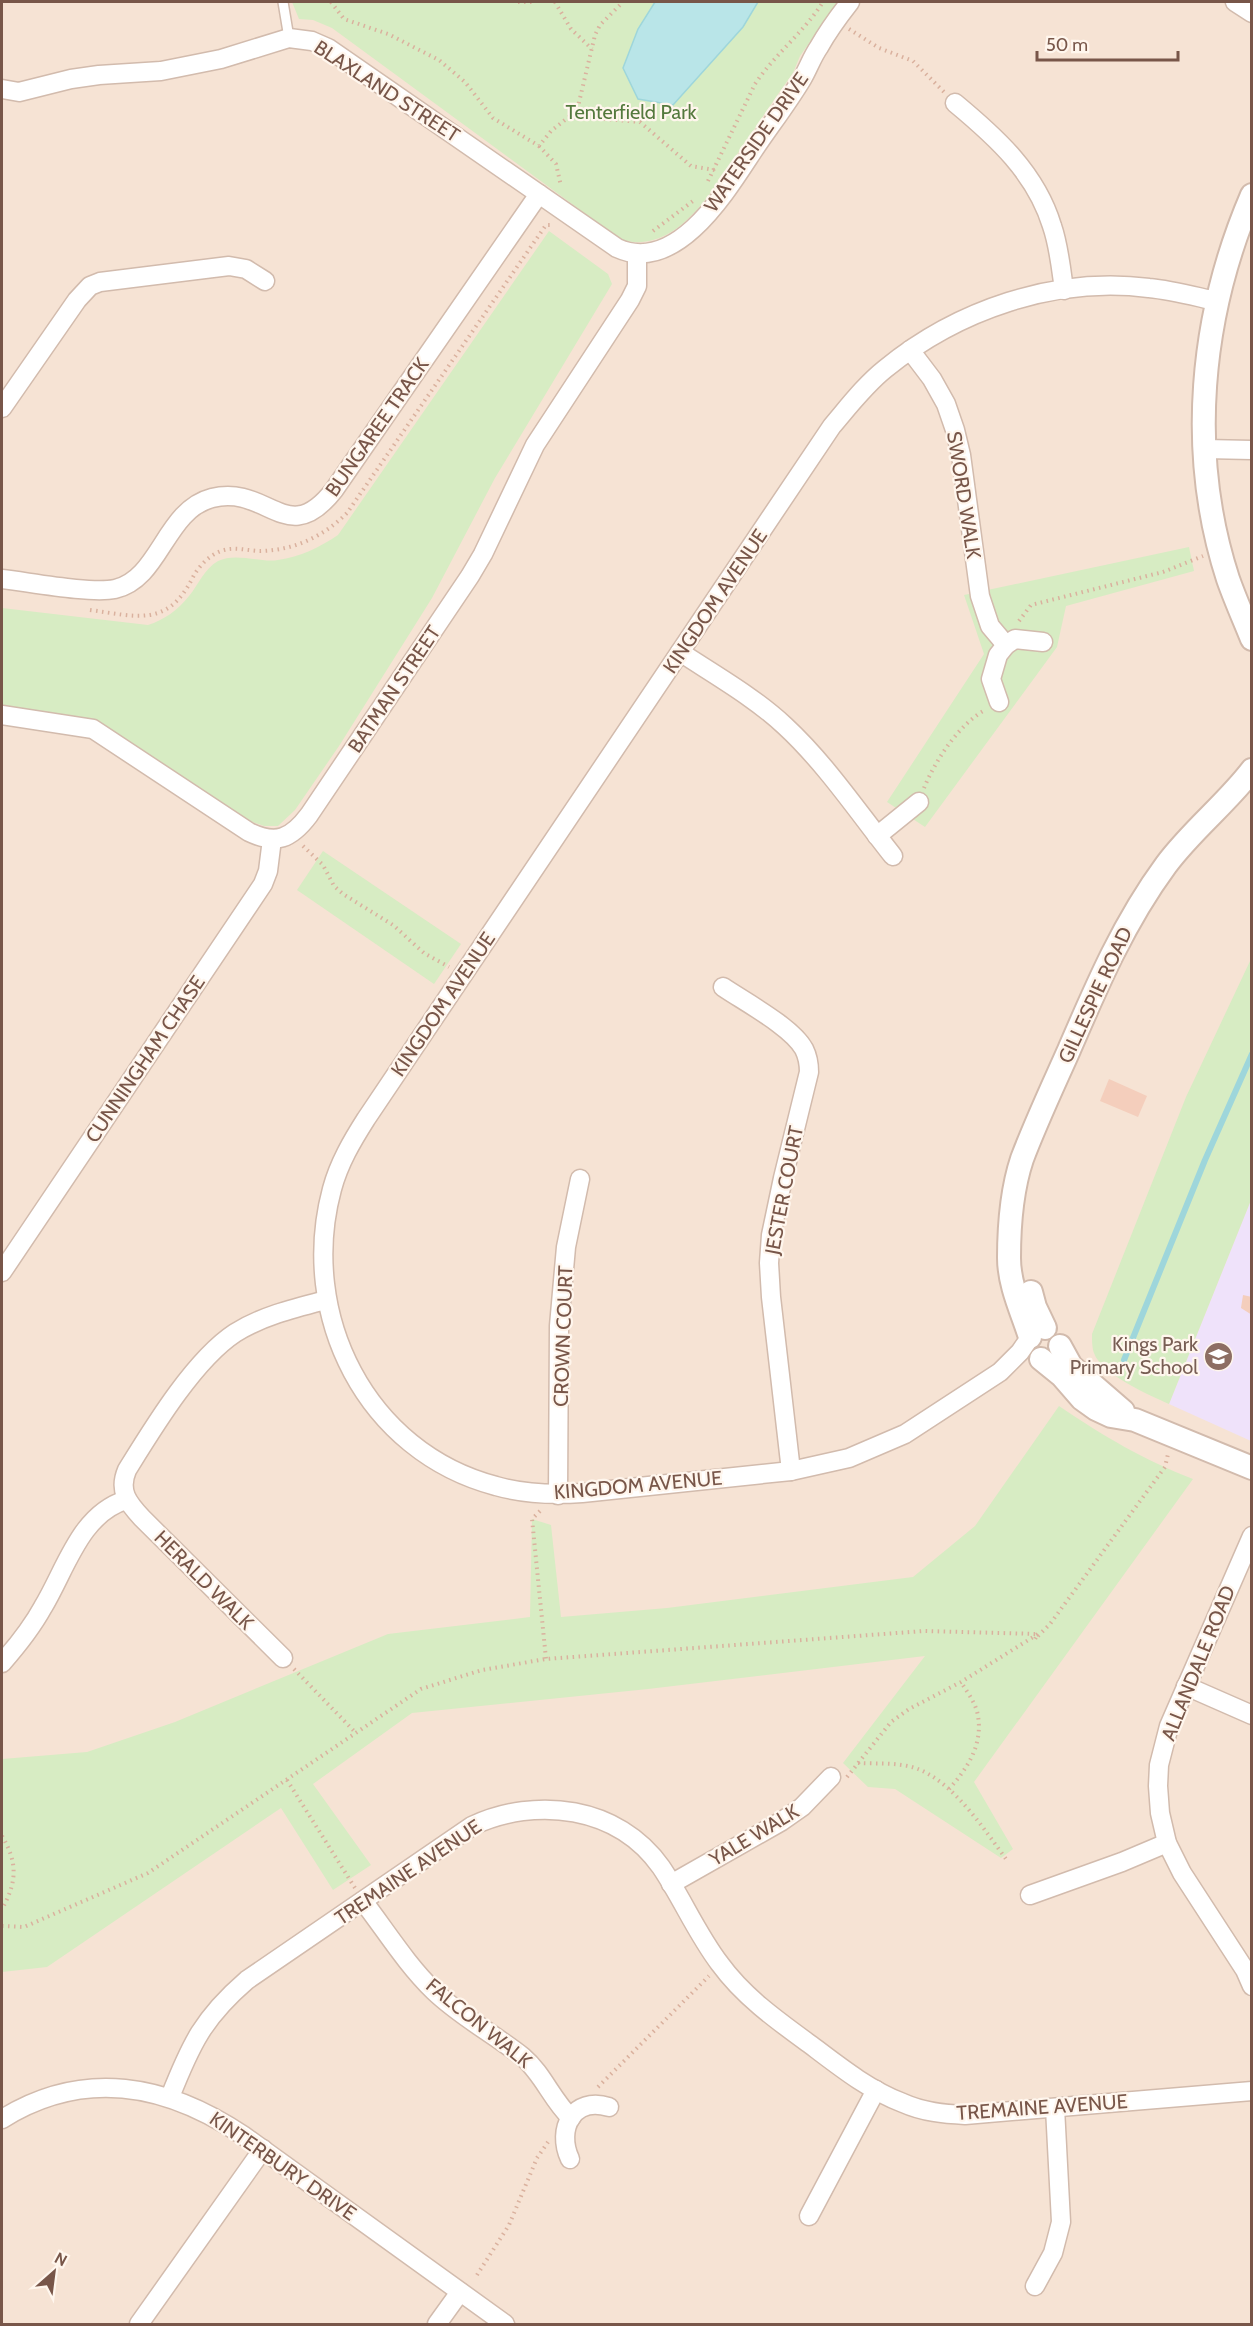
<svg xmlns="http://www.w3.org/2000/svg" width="1253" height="2326" viewBox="0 0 1253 2326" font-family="Cabin,sans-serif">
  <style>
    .residential { fill: #f6e3d4 }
    .education { fill: #efe2fa }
    .green { fill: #d7ecc3 }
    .water { fill: #b9e5e8; stroke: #9ed6db; stroke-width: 1.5 }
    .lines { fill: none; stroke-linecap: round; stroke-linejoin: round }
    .stream { stroke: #9ed6db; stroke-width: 6 }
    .building { fill: #f4cebc }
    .service-casing { stroke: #d2bbad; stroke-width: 12 }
    .minor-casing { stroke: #d2bbad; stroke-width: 21 }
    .tertiary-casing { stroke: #d2bbad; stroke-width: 26 }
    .path { stroke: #dab19e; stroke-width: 4; stroke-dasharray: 1.5 4.5; stroke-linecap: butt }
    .service { stroke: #fff; stroke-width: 9 }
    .minor { stroke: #fff; stroke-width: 18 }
    .tertiary { stroke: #fff; stroke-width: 22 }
    .labels { text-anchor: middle; stroke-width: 4.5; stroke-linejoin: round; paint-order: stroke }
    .street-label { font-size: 20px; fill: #785649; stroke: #fff6ed }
    .park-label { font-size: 20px; fill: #54793d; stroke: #fff6ed }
    .education-label { font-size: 20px; fill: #785e54; stroke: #fff6ed; text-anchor: end }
  </style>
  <rect width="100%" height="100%" fill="#fdf2e6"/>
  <!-- residential -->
  <rect class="residential" x="2" y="2" width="1249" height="2322"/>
  <!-- education -->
  <path class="education" d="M1251 1200V1441L1169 1404Z"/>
  <!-- green -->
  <g class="green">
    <path d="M292 2H838L800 56 793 73C775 98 758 124 741 149 713 188 679 255 621 240L332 28 313 20 299 19Z"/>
    <path d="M549 231 608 274 612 284 495 478 432 598 339 746 295 810 278 826H264L250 821 103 725 2 708V608L148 625C164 620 178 610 189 596 199 584 204 569 218 561 236 552 260 563 278 560 300 557 320 547 338 535Z"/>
    <path d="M1189 547 1194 571 1066 606 1057 647 925 827 887 802 984 654 964 595Z"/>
    <path d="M323 851 461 944 434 984 297 890Z"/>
    <path d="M1251 959V1200L1169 1404C1149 1395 1101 1374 1094 1353 1092 1348 1092 1340 1092 1334L1186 1097Z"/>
    <path d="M1059 1406C1105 1437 1142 1459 1193 1479L974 1782 1013 1849 1001 1858 895 1789 868 1787 843 1763 925 1656 648 1689 412 1713 313 1784 371 1865 333 1890 281 1808 47 1967 2 1972V1759L87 1752 175 1722 388 1634 530 1617 532 1519 551 1525 561 1617 667 1608 913 1577 975 1526Z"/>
  </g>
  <!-- water -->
  <path class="water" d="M655 2H758L743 27 673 105 638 99 623 68 638 29Z"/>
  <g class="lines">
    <!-- stream -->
    <path class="stream" d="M1124 1360 1205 1160 1252 1054"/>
  </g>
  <!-- building -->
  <g class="building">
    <path d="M1109 1079 1147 1096 1138 1117 1100 1101Z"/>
    <path d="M1243 1295 1252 1297V1315L1241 1308Z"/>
  </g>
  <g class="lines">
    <defs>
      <path id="service" d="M283 2 289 38"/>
      <g id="minor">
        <path d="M1235 2 1252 13"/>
        <path d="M2 89 19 92 71 79 99 75 161 71 221 59 289 38 312 41 328 48 617 248C676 275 726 192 753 151 769 127 787 104 802 79 808 69 812 57 819 47 828 31 839 16 850 2"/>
        <path d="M955 103C996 137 1036 173 1052 226 1059 246 1061 268 1064 290"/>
        <path d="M910 350 932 379 946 404 955 430 961 455 980 596 990 626 1006 645"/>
        <path d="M2 408 77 300 90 286 100 282 229 266 246 269 265 281"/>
        <path d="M1205 449 1252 450"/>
        <path d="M2 579C29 582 90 594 115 589 160 579 165 510 212 498 268 484 287 550 334 490L539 194"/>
        <path d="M680 652C715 675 754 697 785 726 826 764 858 812 893 856"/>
        <path d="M999 702 991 679 998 655 1006 645 1015 639 1043 642"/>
        <path d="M2 715 93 729 249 832C276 845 291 839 309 815L470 576 483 554 535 445 630 300 637 286V254"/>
        <path d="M877 836 919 802"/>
        <path d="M723 987C745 1002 792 1027 804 1049 808 1057 809 1064 809 1072L783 1178 771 1235 769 1263 771 1297 791 1471"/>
        <path d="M2 1272 263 884 268 871 272 839"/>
        <path d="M1029 1339 1020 1352 1000 1372 905 1434 849 1458 791 1471 582 1493C553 1495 524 1494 496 1486 366 1452 298 1315 332 1189 339 1163 352 1141 366 1119L832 426C849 406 865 385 885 369 957 310 1055 276 1149 288 1171 290 1193 296 1216 301"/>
        <path d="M558 1495 559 1326 566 1247 580 1179"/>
        <path d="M1252 1536 1169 1726 1159 1765 1158 1786 1160 1813 1167 1843 1182 1873 1245 1970 1252 1986"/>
        <path d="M283 1658 142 1518C128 1503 118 1491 127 1470 153 1428 194 1360 235 1333 262 1316 295 1308 326 1300"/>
        <path d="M2 1663C17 1646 32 1627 43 1607 66 1569 80 1514 126 1500"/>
        <path d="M1186 1686 1252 1715"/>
        <path d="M671 1884 782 1821 802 1807 831 1777"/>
        <path d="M1030 1895 1122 1862 1167 1843"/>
        <path d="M363 1901C386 1931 407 1965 434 1991 461 2017 494 2034 523 2057 543 2074 552 2100 571 2118"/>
        <path d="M170 2097C191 2044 203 2018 247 1980L472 1826C536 1796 618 1806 661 1867 682 1898 697 1934 720 1964 744 1997 778 2021 811 2045 840 2067 869 2090 903 2103 923 2112 944 2114 965 2115L1252 2091"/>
        <path d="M2 2119C84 2068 167 2084 244 2136L505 2324"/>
        <path d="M570 2159C556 2129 573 2096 609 2107"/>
        <path d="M809 2216 876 2090"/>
        <path d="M1035 2286 1053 2253 1061 2222 1055 2108"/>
        <path d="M139 2324 263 2149"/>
        <path d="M437 2324 460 2292"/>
      </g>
      <g id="tertiary">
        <path d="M1252 195C1200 316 1187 453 1228 579 1235 599 1244 619 1252 639"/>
        <path d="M1031 1292 1035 1307 1045 1328"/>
        <path d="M1030 1337C1022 1312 1009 1285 1009 1258 1009 1226 1012 1189 1022 1159 1036 1122 1053 1086 1069 1050 1097 985 1124 922 1166 865 1192 830 1226 804 1252 770"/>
        <path d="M1060 1346 1071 1366 1123 1411"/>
        <path d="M1041 1359 1062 1376 1082 1399 1096 1409 1111 1416 1135 1420 1252 1468"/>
      </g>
    </defs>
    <!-- service casing -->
    <use href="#service" class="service-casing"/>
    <!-- minor casing -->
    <use href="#minor" class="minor-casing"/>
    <!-- tertiary casing -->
    <use href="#tertiary" class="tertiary-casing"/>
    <!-- path -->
    <g class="path">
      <path d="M331 2 344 19 388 34 439 60 465 82 493 118 539 146 551 131 570 116 640 122 691 166 715 170"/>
      <path d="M518 2H534"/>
      <path d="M555 2 571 29 592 49"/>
      <path d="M849 29 879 48 913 61 944 92"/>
      <path d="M576 115 595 35 600 25 623 2"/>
      <path d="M539 146 556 164 561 186"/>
      <path d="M708 181 755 84C775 54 804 32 823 2"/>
      <path d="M653 231 693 201"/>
      <path d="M90 610C135 616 167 628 192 579 198 567 208 556 221 551 234 546 248 551 261 551 295 550 324 536 347 513L546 225H551"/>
      <path d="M1019 621 1031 605 1163 572 1203 556"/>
      <path d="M924 788C935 761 959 724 985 710"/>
      <path d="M303 846 323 865 334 886 343 894 393 925 424 953 449 967"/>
      <path d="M540 1511 532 1519 546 1659"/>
      <path d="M294 1669 355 1732"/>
      <path d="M858 1763C877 1764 900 1762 918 1769 954 1783 984 1829 1006 1859"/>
      <path d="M847 1777 891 1722 909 1709 961 1682 1038 1634 1035 1639 1050 1624 1165 1467 1168 1454"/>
      <path d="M287 1780 355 1888"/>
      <path d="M949 1789C967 1769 983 1745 978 1716 976 1703 967 1692 961 1682"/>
      <path d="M2 1836C18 1863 17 1882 2 1909"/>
      <path d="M2 1926 24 1927 148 1873 421 1689 482 1670 546 1659 924 1631 1038 1634"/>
      <path d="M598 2087 709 1976"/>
      <path d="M477 2275 509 2225 537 2158 548 2142"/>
    </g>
    <!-- service -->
    <use href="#service" class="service"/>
    <!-- minor -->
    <use href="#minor" class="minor"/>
    <!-- tertiary -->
    <use href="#tertiary" class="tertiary"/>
  </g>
  <!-- icons -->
  <defs>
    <symbol id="school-disc" viewBox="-11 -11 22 22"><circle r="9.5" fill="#8d6e63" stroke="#fff6ed"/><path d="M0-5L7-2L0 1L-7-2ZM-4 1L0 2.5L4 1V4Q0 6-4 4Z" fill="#fff"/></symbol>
  </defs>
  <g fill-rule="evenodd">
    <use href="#school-disc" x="1202" y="1340" width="33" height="33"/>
  </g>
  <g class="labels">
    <!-- street labels -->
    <g class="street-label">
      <text transform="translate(387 91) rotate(33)" y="7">BLAXLAND STREET</text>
      <text transform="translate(756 142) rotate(-55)" y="7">WATERSIDE DRIVE</text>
      <text transform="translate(377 427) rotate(-55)" y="7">BUNGAREE TRACK</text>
      <text transform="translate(964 495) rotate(81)" y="7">SWORD WALK</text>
      <text transform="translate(715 601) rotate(-56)" y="7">KINGDOM AVENUE</text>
      <text transform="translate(394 689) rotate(-56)" y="7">BATMAN STREET</text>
      <text transform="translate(1095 995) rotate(-65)" y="7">GILLESPIE ROAD</text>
      <text transform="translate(443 1004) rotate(-56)" y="7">KINGDOM AVENUE</text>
      <text transform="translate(145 1059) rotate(-56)" y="7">CUNNINGHAM CHASE</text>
      <text transform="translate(784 1190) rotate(-79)" y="7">JESTER COURT</text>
      <text transform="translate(563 1336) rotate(-88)" y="7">CROWN COURT</text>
      <text transform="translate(638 1485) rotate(-5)" y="7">KINGDOM AVENUE</text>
      <text transform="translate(204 1580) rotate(45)" y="7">HERALD WALK</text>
      <text transform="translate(1198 1663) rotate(-68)" y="7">ALLANDALE ROAD</text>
      <text transform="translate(754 1835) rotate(-31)" y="7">YALE WALK</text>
      <text transform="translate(408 1872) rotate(-34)" y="7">TREMAINE AVENUE</text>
      <text transform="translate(479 2023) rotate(39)" y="7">FALCON WALK</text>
      <text transform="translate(1042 2107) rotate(-4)" y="7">TREMAINE AVENUE</text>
      <text transform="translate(283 2166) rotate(35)" y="7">KINTERBURY DRIVE</text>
    </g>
    <!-- park labels -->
    <g class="park-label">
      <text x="631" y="119">Tenterfield Park</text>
    </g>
    <!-- education labels -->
    <g class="education-label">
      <text x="1198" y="1351">Kings Park<tspan x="1198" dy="23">Primary School</tspan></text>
    </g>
  </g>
  <!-- border -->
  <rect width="1253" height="2326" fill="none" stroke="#785649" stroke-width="6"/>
  <!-- north arrow -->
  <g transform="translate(54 2272) rotate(28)" stroke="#fff6ed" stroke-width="4.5" paint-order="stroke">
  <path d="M0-4.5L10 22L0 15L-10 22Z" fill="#785649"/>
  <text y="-9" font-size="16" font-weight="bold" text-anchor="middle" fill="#785649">N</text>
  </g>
  <!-- scale -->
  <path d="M1037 51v9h141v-9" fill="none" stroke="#785649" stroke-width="3"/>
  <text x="1046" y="51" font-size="18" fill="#785649" stroke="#fff6ed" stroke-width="4.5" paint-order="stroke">50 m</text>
</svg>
